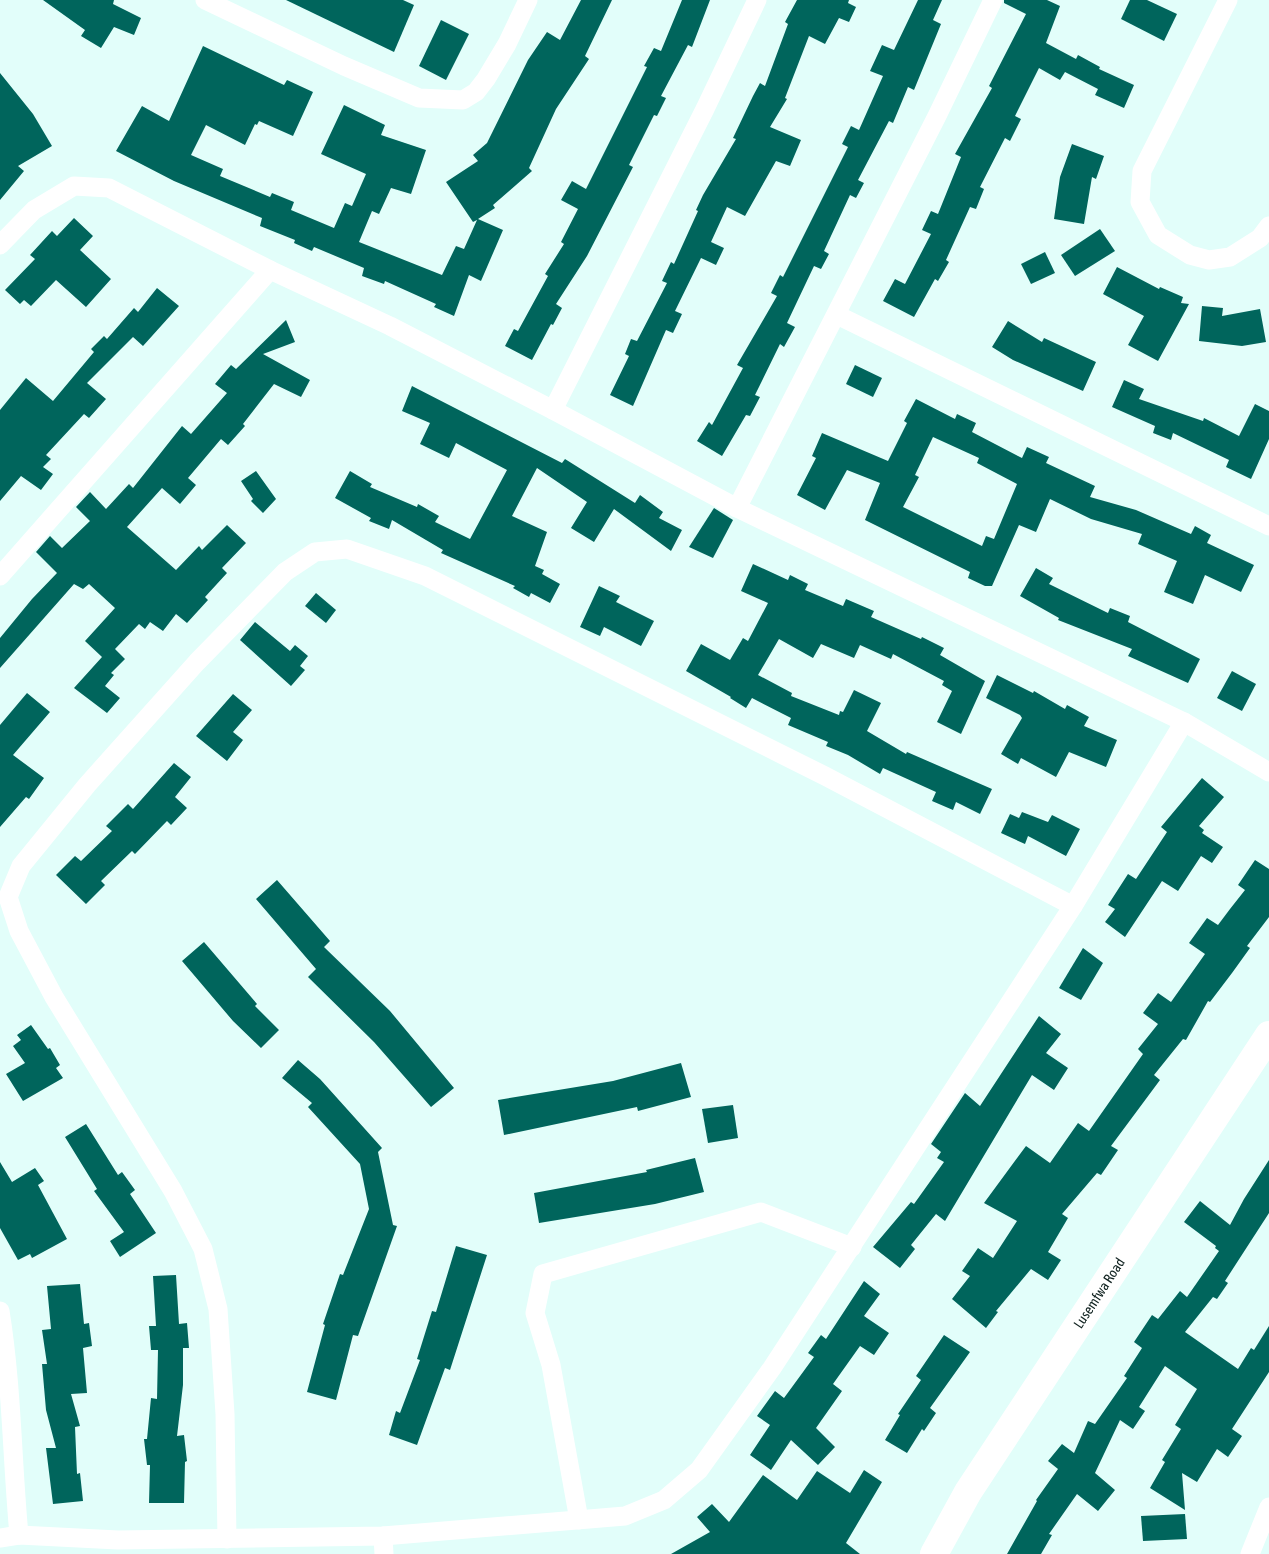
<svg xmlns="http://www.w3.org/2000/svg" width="1269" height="1554" viewBox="0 0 1269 1554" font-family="'Asap Condensed',sans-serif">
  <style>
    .building { fill: #00655c; fill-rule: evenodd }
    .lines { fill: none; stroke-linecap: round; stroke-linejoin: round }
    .street { stroke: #fff; stroke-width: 19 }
    .secondary { stroke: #fff; stroke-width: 28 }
    .labels { text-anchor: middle; stroke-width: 5; stroke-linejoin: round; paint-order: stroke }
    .street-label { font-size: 14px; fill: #0f211f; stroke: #e2fefa }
  </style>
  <rect width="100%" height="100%" fill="#e2fefa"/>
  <!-- building -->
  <g class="building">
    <path d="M43 0H114L113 4 141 18 134 35 114 27 101 48 81 36 85 30Z"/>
    <path d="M286 0H403L414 5 394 52Z"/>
    <path d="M581 0H612L585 56 589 59 556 109 529 168 532 171 493 205 495 208 478 219 503 230 481 281 469 275 454 316 434 307 436 304 385 281 384 284 362 276 364 268 314 247 312 251 294 243 295 240 260 226 262 218 174 181 116 151 142 106 169 121 203 46 284 85 287 80 313 92 293 136 259 121 257 125 255 124 245 145 206 125 191 155 223 169 220 176 270 197 272 193 294 202 291 210 334 228 345 203 352 206 366 174 321 154 344 105 385 125 381 135 426 150 411 194 391 188 379 214 372 211 359 242 442 275 456 246 464 249 477 220 473 222 446 182 478 161 473 155 487 143 528 60 547 32 560 40Z"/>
    <path d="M682 0H710L692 47 688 45 661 96 666 98 657 116 654 115 629 165 633 167 587 256 556 304 562 308 553 325 551 324 532 360 505 346 514 329 518 331 548 276 545 274 564 244 561 242 578 209 561 200 572 181 586 189 647 67 644 66 654 48 661 51Z"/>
    <path d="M797 0H849L848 3 856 7 849 22 839 18 825 44 809 36 785 98 787 99 770 127 801 140 790 166 776 161 745 216 727 207 711 242 724 248 716 265 701 258 675 311 682 314 673 333 666 330 633 406 610 395 629 356 625 354 631 339 637 341 667 283 662 281 671 262 674 264 698 211 696 210 703 195 736 139 733 138 753 96 760 83 765 86 788 24 785 22Z"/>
    <path d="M918 0H942L933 20 941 24 914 90 908 87 893 123 889 121 858 180 864 183 856 198 850 195 824 251 829 254 821 269 814 266 787 323 795 327 784 347 780 344 755 395 760 397 750 416 746 415 722 456 697 441 709 422 712 425 743 368 737 365 777 296 771 293 780 275 783 277 848 147 842 144 851 126 859 130 883 76 870 71 882 45 894 50Z"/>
    <path d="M1004 0H1047L1060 6 1046 43 1076 59 1078 55 1100 67 1099 69 1134 85 1124 108 1095 95 1098 89 1065 72 1060 80 1039 68 1015 116 1021 119 1010 141 1005 138 980 187 984 189 976 209 970 207 946 260 949 262 938 281 935 279 914 317 883 301 895 279 905 284 931 234 922 230 931 211 938 214 961 157 955 154 992 88 989 86 1026 14 1004 3Z"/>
    <path d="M1130 0H1147L1177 14 1164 41 1121 19Z"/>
    <path d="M441 20 469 34 446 80 419 66Z"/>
    <path d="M0 73 33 114 52 146 18 166 24 171 0 200Z"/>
    <path d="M1072 144 1104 156 1096 179 1092 177 1084 224 1054 219 1060 177Z"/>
    <path d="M74 218 93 236 80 250 111 279 86 307 56 280 31 306 24 300 20 304 5 290 35 259 30 255 52 231 57 236Z"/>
    <path d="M1100 229 1115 251 1075 276 1061 255Z"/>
    <path d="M1045 252 1055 273 1031 284 1021 264Z"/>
    <path d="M1117 267 1159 289 1160 287 1183 297 1181 303 1189 304 1158 361 1128 345 1144 316 1103 294Z"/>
    <path d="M157 288 179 306 143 346 133 337 87 383 106 399 89 418 84 414 46 455 51 459 43 467 53 474 41 490 21 476 0 501V410L26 378 53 401 94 352 91 349 104 336 107 339 134 308 138 312Z"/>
    <path d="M1202 306 1223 308 1222 316 1260 309 1266 342 1242 346 1199 341Z"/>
    <path d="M286 320 295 342 263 354 310 380 301 397 274 384 243 424 245 426 228 445 221 439 188 478 196 485 180 504 162 488 127 527 176 570 199 546 202 550 227 525 246 543 222 568 227 573 205 597 208 600 187 623 176 614 163 631 150 622 145 629 139 624 115 649 125 659 111 673 114 675 105 686 120 698 107 713 74 688 102 657 85 641 115 608 89 584 83 589 74 584 0 668V638L32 599 57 573 36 552 50 536 62 548 90 521 76 507 90 492 106 509 129 484 133 488 182 426 191 434 227 393 215 384 231 365 236 369Z"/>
    <path d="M1008 321 1042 342 1044 338 1096 362 1083 391 1013 360 992 347Z"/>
    <path d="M855 365 882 378 873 397 846 384Z"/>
    <path d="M1124 380 1144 389 1139 399 1203 421 1204 418 1239 436 1255 404 1269 411V439L1251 479 1226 467 1229 460 1173 433 1171 440 1153 433 1155 426 1112 407Z"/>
    <path d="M412 386 562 463 565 459 635 503 640 495 663 512 659 518 682 530 671 551 614 509 594 542 571 528 587 502 537 468 512 516 547 532 535 566 544 570 542 574 560 584 550 603 531 593 529 597 513 588 515 586 441 553 443 550 392 520 389 529 369 521 371 518 335 498 350 471 372 484 370 487 417 507 418 504 439 516 435 522 470 539 507 470 456 443 449 458 420 444 430 423 402 411Z"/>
    <path d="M916 399 955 419 957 414 976 423 972 432 1022 458 1027 447 1049 457 1046 463 1095 486 1090 497 1136 510 1191 534 1195 526 1211 535 1207 543 1254 565 1241 592 1205 575 1193 604 1164 592 1177 561 1138 544 1142 534 1091 519 1050 499 1036 532 1019 525 992 586H985L968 578 970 572 865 520 880 483 847 470 825 510 797 495 816 458 812 456 822 433 888 461 907 423 904 421ZM933 437 979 458 977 463 1017 484 994 539 986 536 982 546 903 507 919 477 915 475Z"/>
    <path d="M256 471 276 499 263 513 251 501 253 499 241 481Z"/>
    <path d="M714 508 733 520 713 558 689 547Z"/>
    <path d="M753 564 788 580 790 575 808 584 805 590 843 606 846 599 874 611 871 617 921 639 922 637 944 648 940 655 985 681 961 734 937 722 952 691 942 685 944 681 893 654 891 659 860 645 854 658 821 644 813 658 779 639 758 675 792 693 791 696 839 715 840 711 843 712 854 690 881 703 867 731 906 754 907 752 992 789 980 814 956 802 953 810 932 801 936 792 883 768 880 774 848 755 826 746 828 742 788 725 791 718 752 698 746 708 730 698 731 697 686 671 701 644 730 660 743 638 748 641 768 603 741 591Z"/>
    <path d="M1036 568 1053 578 1049 584 1108 613 1110 608 1130 616 1128 622 1200 659 1188 683 1128 656 1132 649 1058 620 1059 618 1020 596Z"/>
    <path d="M599 586 620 596 616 602 654 621 641 646 604 627 600 636 580 627Z"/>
    <path d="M316 593 336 610 326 623 305 606Z"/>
    <path d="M255 622 290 651 295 645 308 656 300 666 305 670 291 686 240 640Z"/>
    <path d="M1232 671 1256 684 1242 711 1217 698Z"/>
    <path d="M997 675 1033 693 1034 691 1065 709 1067 705 1089 717 1084 726 1117 740 1106 767 1069 752 1056 777 1021 758 1018 764 1001 754 1022 718 1020 715 986 698Z"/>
    <path d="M27 693 50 712 13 755 44 778 29 799 26 797 0 827V725Z"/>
    <path d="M233 694 252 710 233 732 243 740 227 761 196 736Z"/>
    <path d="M174 763 191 777 175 797 187 808 171 825 167 821 135 854 132 851 101 881 105 885 86 904 56 875 75 856 81 861 112 831 106 826 128 804 133 809Z"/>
    <path d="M1202 778 1224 797 1199 826 1204 830 1202 833 1223 847 1212 863 1201 856 1178 891 1162 881 1125 937 1105 922 1115 909 1108 905 1128 874 1136 879 1167 832 1161 827Z"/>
    <path d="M1022 812 1048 822 1052 815 1080 829 1066 856 1028 836 1025 844 1001 833 1010 814 1019 818Z"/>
    <path d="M1255 860 1269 869V917L1247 946 1250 948 1232 973 1210 1002 1208 1001 1186 1040 1183 1039 1154 1075 1160 1080 1111 1146 1118 1150 1101 1175 1097 1173 1062 1214 1068 1218 1048 1252 1061 1260 1048 1280 1031 1269 996 1311 998 1312 986 1328 952 1299 970 1276 962 1271 978 1248 993 1258 1017 1221 984 1203 1026 1146 1050 1163 1078 1123 1089 1131 1143 1054 1138 1049 1158 1024 1143 1013 1158 993 1171 1002 1205 954 1189 943 1207 918 1218 925 1230 909 1245 890 1238 885Z"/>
    <path d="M277 880 330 941 324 947 390 1011 454 1088 431 1107 374 1042 308 977 316 969 256 899Z"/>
    <path d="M204 942 257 1004 255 1006 279 1030 261 1048 233 1021 182 961Z"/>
    <path d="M1083 948 1103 963 1081 1000 1059 988Z"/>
    <path d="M1039 1016 1061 1034 1046 1053 1068 1068 1054 1090 1032 1075 945 1221 936 1214 911 1245 915 1249 900 1268 873 1247 911 1202 914 1204 944 1162 937 1158 941 1152 931 1144 965 1093 980 1106Z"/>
    <path d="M31 1025 48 1049 50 1048 60 1065 56 1068 63 1078 23 1101 6 1074 25 1063 13 1046 21 1040 17 1035Z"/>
    <path d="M298 1060 320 1079 382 1148 378 1152 393 1225 397 1226 358 1336 353 1335 336 1400 307 1392 325 1325 323 1324 340 1274 343 1275 369 1209 360 1164 308 1107 312 1103 282 1078Z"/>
    <path d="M681 1063 691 1097 638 1111 637 1107 504 1135 498 1100 613 1081Z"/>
    <path d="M733 1105 738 1138 708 1143 702 1109Z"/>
    <path d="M86 1124 118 1175 122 1172 135 1190 130 1194 156 1233 120 1257 110 1241 124 1232 94 1191 97 1189 65 1137Z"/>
    <path d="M695 1158 704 1192 655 1204 539 1223 534 1193 647 1172 646 1170Z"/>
    <path d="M1269 1160V1213L1225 1281 1228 1283 1217 1299 1213 1297 1185 1332 1238 1369 1251 1348 1254 1350 1269 1326V1372L1232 1429 1242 1436 1228 1457 1217 1449 1197 1482 1182 1473 1185 1510 1150 1488 1165 1462 1162 1460 1181 1429 1175 1425 1197 1389 1165 1366 1139 1407 1145 1411 1133 1429 1120 1420 1095 1473 1115 1490 1098 1511 1077 1494 1049 1534 1052 1535 1041 1554H1007L1037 1501 1036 1500 1058 1469 1048 1461 1062 1444 1074 1453 1088 1421 1095 1424 1127 1378 1124 1376 1142 1348 1134 1342 1152 1315 1158 1319 1180 1291 1187 1297 1219 1251 1215 1248 1216 1246 1184 1222 1200 1201 1230 1225 1244 1199Z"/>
    <path d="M0 1162 12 1182 35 1168 44 1181 38 1185 67 1239 32 1258 30 1254 18 1260 0 1228Z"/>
    <path d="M456 1246 487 1255 450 1370 445 1368 417 1445 389 1435 396 1411 400 1413 420 1360 417 1359 432 1311 436 1312Z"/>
    <path d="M176 1275 179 1324 187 1323 189 1348H183V1385L177 1436 184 1435 187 1461 185 1462 184 1503H149L150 1465H147L144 1439H147L151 1398 157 1399 158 1350H151L149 1326H156L153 1276Z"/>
    <path d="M864 1281 880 1294 864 1316 889 1333 874 1355 860 1346 833 1384 842 1391 816 1428 835 1447 818 1465 791 1440 771 1470 750 1455 770 1425 757 1416 775 1391 784 1398 814 1357 808 1353 821 1335 826 1339Z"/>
    <path d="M80 1284 84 1324 89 1323 92 1346 83 1348 87 1393 71 1394 80 1426 75 1427 77 1474 80 1473 83 1501 53 1504 46 1448H56L46 1410 42 1364H47L42 1330 51 1329 47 1286Z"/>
    <path d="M944 1335 970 1352 930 1408 936 1413 924 1431 922 1429 907 1453 885 1440 900 1415 898 1414 921 1380 916 1376Z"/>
    <path d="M864 1470 882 1482 846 1543 860 1554H671L710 1532 697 1517 712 1504 729 1522 763 1475 797 1500 817 1471 850 1493Z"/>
    <path d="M1185 1514 1187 1539 1143 1541 1141 1516Z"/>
  </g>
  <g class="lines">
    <!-- street -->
    <g class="street">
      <path d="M205 0 344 66 419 98 463 100 476 92 486 79 507 44 528 0"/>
      <path d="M1228 0 1142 171 1140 202 1158 235 1190 255 1209 260 1230 257 1260 238 1269 226"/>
      <path d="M0 245 34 210 74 186 109 188 270 270 390 326 553 410 737 508 1184 722 1269 772"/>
      <path d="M837 315 1269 526"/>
      <path d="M553 410 705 109 757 0"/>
      <path d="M737 508 937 116 993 0"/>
      <path d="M0 576 270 270"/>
      <path d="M0 1311C12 1385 12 1461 19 1535"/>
      <path d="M579 1520 551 1365 535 1313 543 1274 761 1212 852 1247"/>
      <path d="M383 1536 384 1554"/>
      <path d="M0 1538 19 1535 118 1540 383 1536 625 1516 664 1500 699 1470 772 1368 1073 906 1184 722"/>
      <path d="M227 1539 225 1414 218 1309 203 1249 173 1191 54 997 19 931 8 897 21 866 87 785 197 662 285 572 315 552 347 549 425 576 825 776 1073 906"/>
      <path d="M1250 1554 1269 1507"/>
    </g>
    <!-- secondary -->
    <path class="secondary" id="s1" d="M934 1554 968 1492 1269 1035"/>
  </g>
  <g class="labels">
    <!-- street labels -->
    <g class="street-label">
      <text dy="5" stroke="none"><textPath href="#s1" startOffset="309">Lusemfwa Road</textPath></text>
    </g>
  </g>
</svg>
